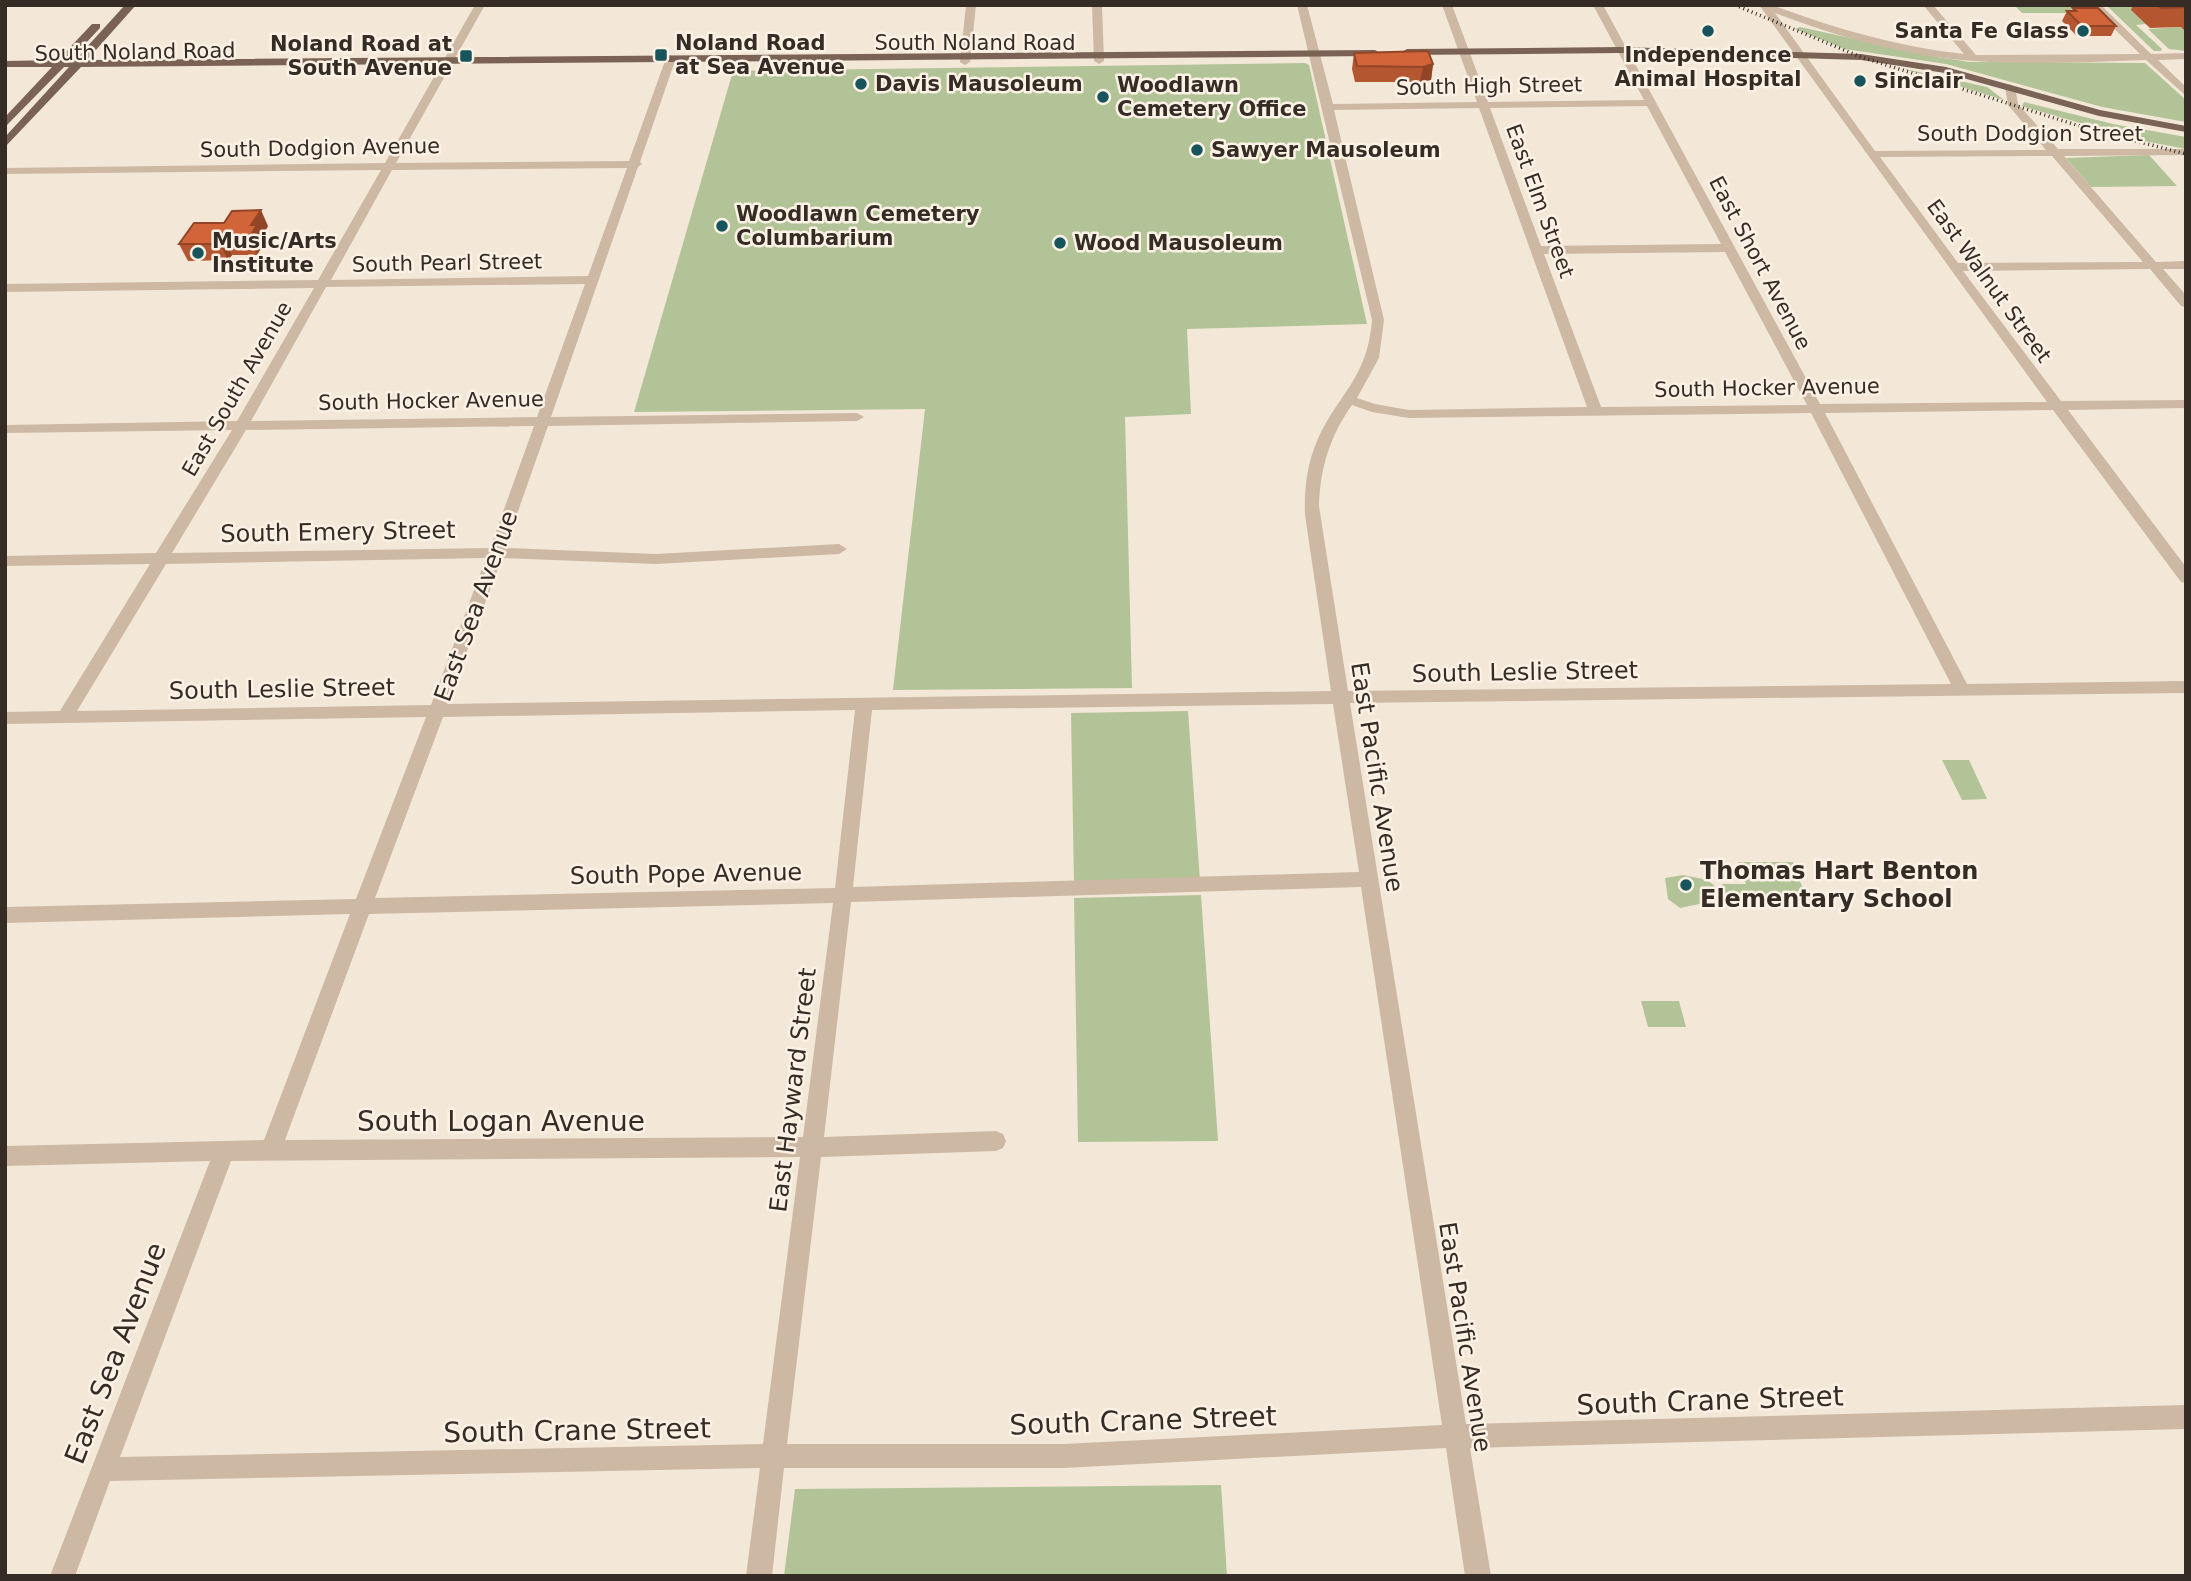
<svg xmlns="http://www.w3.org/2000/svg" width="2191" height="1581" viewBox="0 0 2191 1581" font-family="'DejaVu Sans',sans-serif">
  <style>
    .green { fill: #b2c397 }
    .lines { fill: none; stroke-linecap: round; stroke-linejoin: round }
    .minor { fill: #ccb8a3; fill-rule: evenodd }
    .major { fill: #7a6355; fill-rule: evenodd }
    .rail { stroke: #362c26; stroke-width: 3.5; stroke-dasharray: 1 3.5; stroke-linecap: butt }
    .wall { fill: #b45630 }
    .shaded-wall { fill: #924627 }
    .building { fill: #d16438; stroke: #924627; stroke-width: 2 }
    .poi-dot { fill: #18545c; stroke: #fbf1e4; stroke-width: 2.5 }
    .labels { text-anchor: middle; stroke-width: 5; stroke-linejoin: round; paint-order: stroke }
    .far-poi-label { font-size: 21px; font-weight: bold; fill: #362c26; stroke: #fbf1e4; text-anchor: start }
    .far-street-label { font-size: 21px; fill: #362c26; stroke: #fbf1e4 }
    .street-label { font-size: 24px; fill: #362c26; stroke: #fbf1e4 }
    .poi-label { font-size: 24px; font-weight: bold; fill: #362c26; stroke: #fbf1e4; text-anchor: start }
    .near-street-label { font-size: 28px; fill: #362c26; stroke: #fbf1e4 }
  </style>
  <rect width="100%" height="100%" fill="#f3e8d8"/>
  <!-- green -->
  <g class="green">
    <path d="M2014 5H2081L2089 13H2022Z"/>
    <path d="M2106 5H2141L2146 24 2136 25 2162 49 2161 51H2154Z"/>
    <path d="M1800 27 1937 57 1970 62 2145 63 2186 100V122L2102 107 1946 64 1845 49 1795 29Z"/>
    <path d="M2181 27 2186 32V51L2169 49 2148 29Z"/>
    <path d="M1305 63 1309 65 1367 324 1187 329 1191 414 1125 417 1132 688 893 690 925 409 634 412 733 71Z"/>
    <path d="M1901 68 1987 87 2004 100Z"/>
    <path d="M2024 102 2113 124 2186 137V149L2139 140 2022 106Z"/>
    <path d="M2149 155 2177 186 2091 187 2066 158Z"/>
    <path d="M1188 711 1200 881 1074 884 1071 713Z"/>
    <path d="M1942 760H1969L1987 799 1962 800Z"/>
    <path d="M1738 862H1793L1809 905 1730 906 1722 884H1746Z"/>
    <path d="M1683 875C1696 878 1712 878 1718 891L1714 901 1680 908 1668 899 1665 878Z"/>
    <path d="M1201 895 1218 1141 1078 1142 1074 898Z"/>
    <path d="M1641 1001H1679L1686 1027H1648Z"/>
    <path d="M1221 1485 1227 1576H784L795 1489Z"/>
  </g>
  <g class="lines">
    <!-- minor -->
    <g class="minor">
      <path d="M475 5H485L396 163 629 161 666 58 671 55 676 58 640 162 642 164 638 167 551 417 857 413 864 417 857 421 548 426 505 548 656 554 839 544 847 549 839 554 656 564 502 558 447 704 1331 691 1305 515C1304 490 1307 464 1317 441 1339 392 1367 380 1372 320L1297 5H1307L1333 104 1477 102 1442 5H1452L1488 102 1644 100 1593 5H1603L1820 404 2047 402 1759 5H1772C1834 28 1898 47 1964 54L1923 5H1933L1976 55 2140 54 2090 5H2101L2151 54 2186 53V59L2158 60 2186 87V96L2146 60C2089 62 2031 65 1974 61 1906 56 1838 37 1775 13L1875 151 2046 150 2008 105 2005 87 2010 84 2015 87 2018 104 2058 149H2186V155L2064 156 2156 262 2186 261V269H2163L2186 295V307L2181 306 2150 269 1963 271 2061 401 2186 400V408L2068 410 2186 567V583L2181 582 2053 410 1825 413 1967 684 2186 681V693L1350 703 1466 1424 2186 1405V1429L1470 1448 1491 1576H1465L1446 1448 1064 1468H784L772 1576H746L760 1468 110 1481 75 1576H50L210 1161 5 1166V1146L264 1140 350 914 5 923V907L356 899 426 717 5 724V712L60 711 150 564 5 566V556L156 553 232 430 5 433V425L237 421 314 288 5 292V284L318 280 381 170 5 174V168L385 163ZM1647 106 1721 244 1541 246 1490 108ZM1479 108 1587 407 1409 410 1375 404 1357 398 1379 358 1384 320 1334 110ZM2052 156 2143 262 1958 263 1880 157ZM627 168 588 276 331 280 392 170ZM1725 252 1807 405 1601 407 1544 254ZM585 284 537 417 251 421 326 287ZM1352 405 1372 412 1409 418 1811 413 1951 684 1348 691 1319 506C1320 468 1330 436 1352 405ZM534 426 490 548 172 553 246 430ZM486 558 431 705 77 711 166 564ZM1333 704 1359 872 853 887 872 710ZM855 710 835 888 375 898 443 717ZM1361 887 1442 1425 1064 1444H787L821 1157 996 1151 1003 1148 1006 1141 1003 1134 996 1131 824 1137 851 902ZM833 903 803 1137 285 1140 369 914ZM800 1157 763 1444 120 1457 231 1161Z"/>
      <path d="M966 5H976L970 62 965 65 960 62Z"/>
      <path d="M1092 5H1102L1104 61 1099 64 1094 61Z"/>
    </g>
    <!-- major -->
    <g class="major">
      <path d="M125 5H136L87 60 1375 50 1380 53 1375 56 81 67 5 147V137L69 67H64L5 127V117L52 67H5V61L58 60 92 24H100V28L70 60H75Z"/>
      <path d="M1621 47 1861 54 1946 67 2100 110 2186 126V132L2099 116 1945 73 1861 60 1621 53 1407 55 1402 52 1407 49Z"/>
    </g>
    <!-- rail -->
    <path class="rail" d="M1735 5 1861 57 2086 128 2186 154"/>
  </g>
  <!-- wall -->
  <g class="wall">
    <path d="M2133 5H2186V32L2181 27 2150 28 2131 10Z"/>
    <path d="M2073 8 2116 26 2111 36H2077L2062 21 2067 11H2072Z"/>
    <path d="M1354 53 1433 64 1431 80 1420 82H1355L1352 69Z"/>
    <path d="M268 226 262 236 265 241 257 255H232L228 260 188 261 179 244Z"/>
  </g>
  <!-- shaded-wall -->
  <g class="shaded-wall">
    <path d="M1433 64 1431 80 1420 82 1423 67Z"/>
    <path d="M261 210 268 226 262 236 265 241 257 255 249 238 251 225Z"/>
    <path d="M223 239 232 255 228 260 220 244Z"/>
  </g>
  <!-- building -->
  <g class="building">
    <path d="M2158 5H2186V7L2161 8Z"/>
    <path d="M2073 8H2098L2116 26H2082L2067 11H2076Z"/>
    <path d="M1428 51 1433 64 1423 67 1357 66 1354 53Z"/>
    <path d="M261 210 251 225H257L249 238 223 239 220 244H179L194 223H224L232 211Z"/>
  </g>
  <!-- markers -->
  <g class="poi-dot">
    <circle cx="1708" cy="31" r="7"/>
    <circle cx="2083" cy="31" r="7"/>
    <rect x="654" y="48" width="14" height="14" rx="3.5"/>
    <rect x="459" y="49" width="14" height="14" rx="3.5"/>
    <circle cx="1860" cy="81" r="7"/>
    <circle cx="861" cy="84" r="7"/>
    <circle cx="1103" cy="97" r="7"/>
    <circle cx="1197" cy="150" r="7"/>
    <circle cx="722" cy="226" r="7"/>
    <circle cx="1060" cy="243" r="7"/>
    <circle cx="198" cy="253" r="7"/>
    <circle cx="1686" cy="885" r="7"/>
  </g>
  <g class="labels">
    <!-- far-poi labels -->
    <g class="far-poi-label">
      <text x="2069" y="38" text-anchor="end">Santa Fe Glass</text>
      <text x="675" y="50">Noland Road<tspan x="675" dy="24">at Sea Avenue</tspan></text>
      <text x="452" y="51" text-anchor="end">Noland Road at<tspan x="452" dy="24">South Avenue</tspan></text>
      <text x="1708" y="62" text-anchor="middle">Independence<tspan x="1708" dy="24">Animal Hospital</tspan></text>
      <text x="1874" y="88">Sinclair</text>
      <text x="875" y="91">Davis Mausoleum</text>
      <text x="1117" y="92">Woodlawn<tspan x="1117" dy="24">Cemetery Office</tspan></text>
      <text x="1211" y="157">Sawyer Mausoleum</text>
      <text x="736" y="221">Woodlawn Cemetery<tspan x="736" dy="24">Columbarium</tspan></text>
      <text x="212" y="248">Music/Arts<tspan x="212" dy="24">Institute</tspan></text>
      <text x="1074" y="250">Wood Mausoleum</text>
    </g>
    <!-- far-street labels -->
    <g class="far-street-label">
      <text x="975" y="50">South Noland Road</text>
      <text transform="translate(135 52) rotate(-1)" y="7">South Noland Road</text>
      <text transform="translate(1489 86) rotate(-1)" y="7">South High Street</text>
      <text x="2030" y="141">South Dodgion Street</text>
      <text transform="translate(320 148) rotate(-1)" y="7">South Dodgion Avenue</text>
      <text transform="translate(1540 201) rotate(70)" y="7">East Elm Street</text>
      <text transform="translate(447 263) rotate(-1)" y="7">South Pearl Street</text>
      <text transform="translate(1760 263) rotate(62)" y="7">East Short Avenue</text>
      <text transform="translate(1989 281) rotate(54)" y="7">East Walnut Street</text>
      <text transform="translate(1767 388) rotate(-1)" y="7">South Hocker Avenue</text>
      <text transform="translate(237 389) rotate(-60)" y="7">East South Avenue</text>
      <text transform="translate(431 401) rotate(-1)" y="7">South Hocker Avenue</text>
    </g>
    <!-- street labels -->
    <g class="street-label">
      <text transform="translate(338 532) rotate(-1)" y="8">South Emery Street</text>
      <text transform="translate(476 606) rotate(-70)" y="8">East Sea Avenue</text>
      <text transform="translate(1525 672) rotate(-1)" y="8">South Leslie Street</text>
      <text transform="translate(282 689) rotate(-1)" y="8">South Leslie Street</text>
      <text transform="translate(1377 777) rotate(81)" y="8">East Pacific Avenue</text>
      <text transform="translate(686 874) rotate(-1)" y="8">South Pope Avenue</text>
      <text transform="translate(793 1090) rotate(-83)" y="8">East Hayward Street</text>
      <text transform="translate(1465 1337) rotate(81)" y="8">East Pacific Avenue</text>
    </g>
    <!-- poi labels -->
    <g class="poi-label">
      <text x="1700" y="879">Thomas Hart Benton<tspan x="1700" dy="28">Elementary School</tspan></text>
    </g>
    <!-- near-street labels -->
    <g class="near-street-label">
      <text x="501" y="1131">South Logan Avenue</text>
      <text transform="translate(115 1353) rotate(-69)" y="10">East Sea Avenue</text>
      <text transform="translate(1710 1400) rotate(-2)" y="10">South Crane Street</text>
      <text transform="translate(1143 1420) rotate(-2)" y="10">South Crane Street</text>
      <text transform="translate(577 1430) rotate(-1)" y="10">South Crane Street</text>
    </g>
  </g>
  <!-- border -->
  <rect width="2191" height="1581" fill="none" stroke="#362c26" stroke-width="14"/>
</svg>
